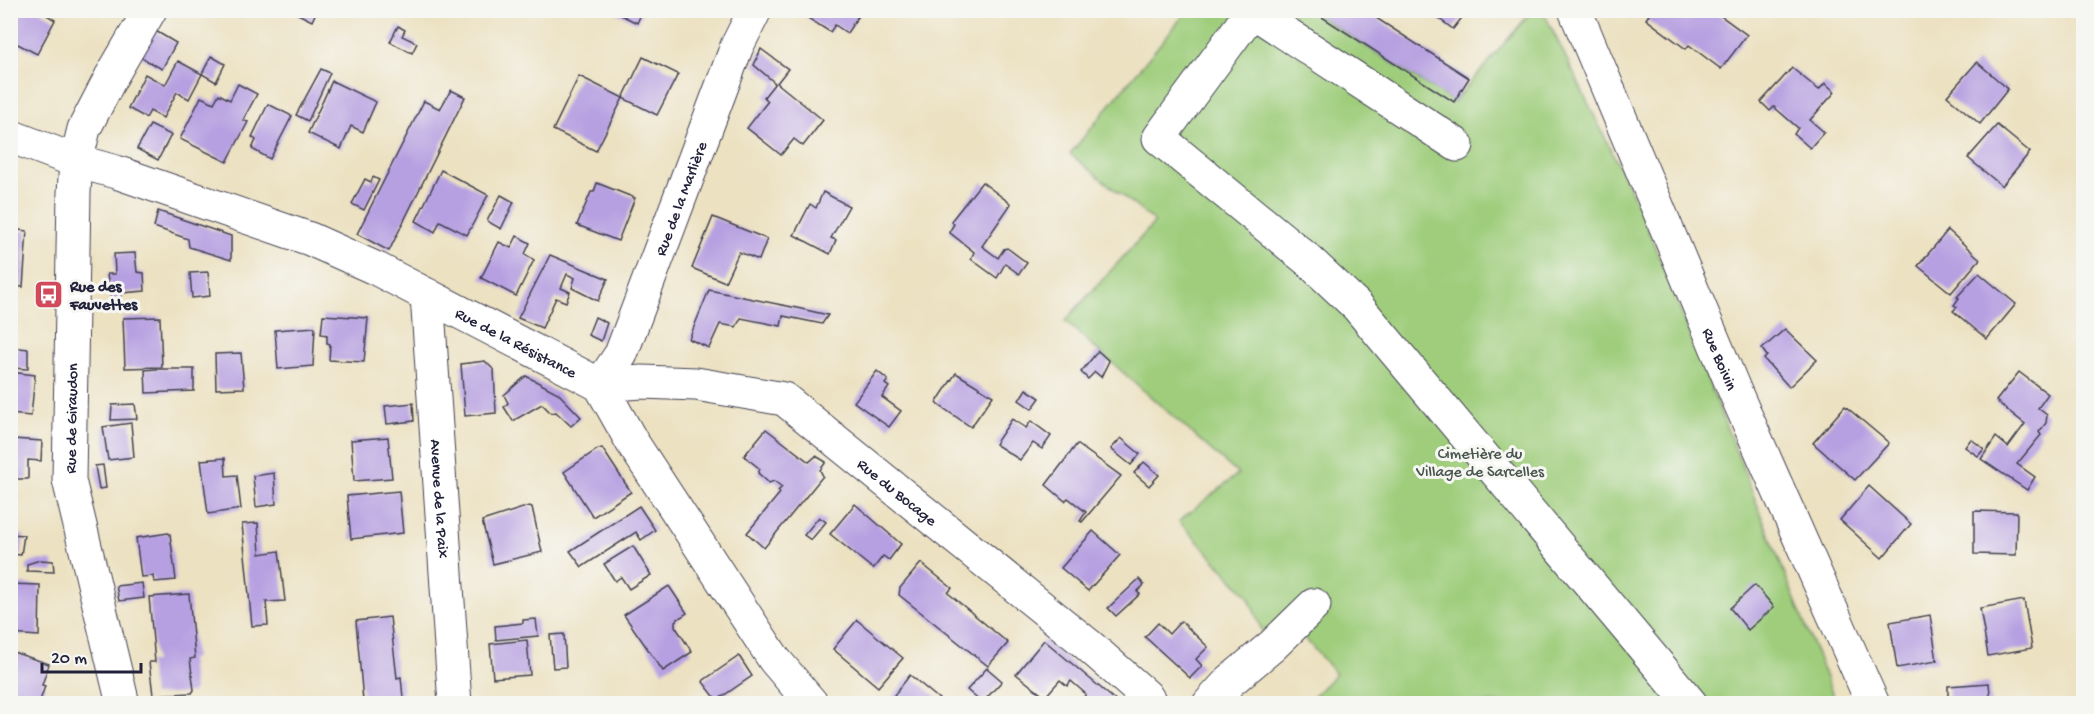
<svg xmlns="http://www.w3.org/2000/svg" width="2094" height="714" viewBox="0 0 2094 714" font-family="'Gochi Hand',sans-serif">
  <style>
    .green { fill: #9fcd7b; stroke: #60785b; stroke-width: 1.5 }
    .building { fill: #b7a0e1 }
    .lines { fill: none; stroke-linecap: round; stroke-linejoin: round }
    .minor-casing { stroke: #403f4f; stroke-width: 35 }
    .minor { stroke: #fff; stroke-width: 33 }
    .labels { text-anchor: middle; stroke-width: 6; stroke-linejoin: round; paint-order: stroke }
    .street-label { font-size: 16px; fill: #22223b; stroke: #f6f6f2 }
    .poi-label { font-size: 16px; font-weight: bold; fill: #22223b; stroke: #f6f6f2; text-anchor: start }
    .park-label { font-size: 16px; fill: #48554e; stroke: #f6f6f2 }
  </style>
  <rect width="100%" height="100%" fill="#f6f6f2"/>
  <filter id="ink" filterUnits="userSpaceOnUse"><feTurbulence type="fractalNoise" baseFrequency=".0167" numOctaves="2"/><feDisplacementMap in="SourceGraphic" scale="12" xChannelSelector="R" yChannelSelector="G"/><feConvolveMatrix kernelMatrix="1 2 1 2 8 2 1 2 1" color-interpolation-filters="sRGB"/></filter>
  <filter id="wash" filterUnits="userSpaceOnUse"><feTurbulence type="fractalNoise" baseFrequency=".008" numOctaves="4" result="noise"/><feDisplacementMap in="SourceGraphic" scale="24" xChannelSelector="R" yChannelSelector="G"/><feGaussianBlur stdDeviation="1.35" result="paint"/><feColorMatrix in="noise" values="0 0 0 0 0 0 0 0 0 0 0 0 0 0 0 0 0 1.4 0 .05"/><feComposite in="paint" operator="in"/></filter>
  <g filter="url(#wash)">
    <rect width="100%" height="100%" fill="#ece1c1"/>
    <!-- green -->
    <path class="green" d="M1187 11H1311L1454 102 1532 11H1543L1639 207 1836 703H1307L1336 674 1301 634 1265 638 1248 596 1179 521 1238 474 1065 321 1155 222 1070 154Z"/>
    <g id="blocks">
      <!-- building -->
      <g class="building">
        <path d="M11 10H39L55 20 37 54 10 40Z"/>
        <path d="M297 10H317L312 21 296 13Z"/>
        <path d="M611 10H643L637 23Z"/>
        <path d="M804 10H862L847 33 835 25 830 32 803 15Z"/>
        <path d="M1311 10H1364L1469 78 1454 102Z"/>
        <path d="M1427 10H1468L1453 29Z"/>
        <path d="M1652 10H1710L1713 13 1714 11 1747 35 1721 69 1689 45 1686 49 1646 19Z"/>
        <path d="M398 26 405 30 402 36 417 43 412 53 390 42Z"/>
        <path d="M154 30 176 43 162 69 140 57Z"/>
        <path d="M761 49 788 69 777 83 823 120 803 146 794 139 781 155 747 128 768 101 764 97 775 83 754 65Z"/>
        <path d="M211 56 225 64 216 82 202 74Z"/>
        <path d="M643 57 678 74 657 115 623 98 596 151 553 130 579 76 623 98Z"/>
        <path d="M178 61 202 74 189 99 177 92 163 118 150 111 146 118 128 108 145 74 165 85Z"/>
        <path d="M1977 62 2008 89 1980 124 1947 96Z"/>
        <path d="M1792 68 1819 90 1825 83 1835 92 1810 120 1824 132 1810 148 1794 134 1798 128 1774 107 1770 111 1761 102Z"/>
        <path d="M321 69 330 73 308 121 296 115Z"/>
        <path d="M332 81 376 102 363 132 351 126 341 149 308 133Z"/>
        <path d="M238 84 257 94 243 120 248 122 227 162 180 139 201 97 214 103 219 94 230 100Z"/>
        <path d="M451 90 465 97 389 251 357 234 424 101 440 109Z"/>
        <path d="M268 104 292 116 270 159 252 149 256 140 252 137Z"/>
        <path d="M150 125 171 135 158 160 137 149Z"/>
        <path d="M1997 125 2030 152 2002 186 1968 158Z"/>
        <path d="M441 170 488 195 467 235 440 221 435 232 416 221Z"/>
        <path d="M373 177 379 180 364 210 352 204 365 179 371 182Z"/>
        <path d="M982 182 1011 204 982 246 998 258 1004 249 1007 248 1010 250 1027 263 1019 274 1005 264 997 278 971 259 974 252 949 232 954 224 951 221Z"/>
        <path d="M597 183 635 198 618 241 577 225 591 192H594Z"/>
        <path d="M823 192 849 206 831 238 836 240 830 254 794 235 810 204 816 208Z"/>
        <path d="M501 195 514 202 501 229 487 221Z"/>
        <path d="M158 211 231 236V260L189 247 188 239 154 227Z"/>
        <path d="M713 217 767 239 759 260 739 252 725 282 692 268Z"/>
        <path d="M10 229 27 231 23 287 10 286Z"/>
        <path d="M1948 230 1980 259 1951 293 1918 266Z"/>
        <path d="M517 236 530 243 525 254 534 260 516 296 481 278 499 242 511 248Z"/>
        <path d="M135 253 137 272 144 273 145 291 122 293 120 298 114 300 110 296 107 274H115L114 254Z"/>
        <path d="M550 255 608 279 598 301 572 288 575 278 567 274 561 288 570 292 566 302 556 298 542 328 518 318Z"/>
        <path d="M208 272 210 296 192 298 190 273Z"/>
        <path d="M1979 273 2016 304 1987 339 1953 311 1957 307 1954 305 1959 298 1957 297Z"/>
        <path d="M709 290 797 308 828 315 822 324 783 316 781 326 741 318 736 327 720 324 709 348 689 339Z"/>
        <path d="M323 315 368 318 364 362 329 360 330 344 327 343V335L321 334Z"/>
        <path d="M160 317 162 367 125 368 123 318Z"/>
        <path d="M595 317 607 323 601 341 588 335Z"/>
        <path d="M315 327 313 366 278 369 275 330Z"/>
        <path d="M1785 329 1817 360 1789 387 1764 359 1767 356 1762 349Z"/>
        <path d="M10 347 28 349V369L10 368Z"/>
        <path d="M1098 351 1109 361 1101 377 1095 372 1088 379 1081 372Z"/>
        <path d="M241 353 244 388 216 389 215 354Z"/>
        <path d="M485 361 494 370 496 413 465 416 461 364Z"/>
        <path d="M156 369H194V391L146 393 145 370Z"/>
        <path d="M877 371 888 380 885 384 889 387 882 397 901 411 889 427 854 402Z"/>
        <path d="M10 372 35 375 31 416 10 414Z"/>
        <path d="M2019 372 2048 394 2038 408 2047 415 2046 423 2039 432 2041 435 2017 464 2035 477 2027 490 1981 459 1996 437 2008 447 2025 424 1996 401Z"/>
        <path d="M956 373 993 396 971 427 936 403Z"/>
        <path d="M526 376 558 393 581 417 571 426 556 412 551 413 542 404 513 421 504 407 508 403 504 395Z"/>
        <path d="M1026 389 1040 398 1032 409 1019 400Z"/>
        <path d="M413 403 414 421 387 424 385 406Z"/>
        <path d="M135 404 137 419 111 420 112 405Z"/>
        <path d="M1845 406 1889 443 1855 480 1813 443Z"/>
        <path d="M1012 419 1026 428 1031 421 1051 436 1042 449 1033 443 1020 460 995 444Z"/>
        <path d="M131 423 134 457 108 460 103 427Z"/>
        <path d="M766 429 809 462 816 456 826 462 820 470 823 476 764 548 747 533 780 493 778 491 782 487 774 481 769 483 758 473 760 469 744 456Z"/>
        <path d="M10 435H13V439L42 441 41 461 28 460V479H10Z"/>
        <path d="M388 437 392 478 354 481 351 440Z"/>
        <path d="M1121 438 1140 454 1131 465 1111 449Z"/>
        <path d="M1971 439 1984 449 1978 456 1965 447Z"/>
        <path d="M1077 444 1121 476 1082 522 1080 521 1086 512 1068 498 1065 501 1046 485Z"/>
        <path d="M602 448 631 492 593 517 564 472 598 449Z"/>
        <path d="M225 458 226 476 237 475 241 509 208 514 201 460Z"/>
        <path d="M1144 462 1159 475 1149 486 1134 473Z"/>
        <path d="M103 465 106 488 99 489 95 466Z"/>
        <path d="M274 473 276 504 256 507 253 476Z"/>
        <path d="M1869 486 1911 524 1882 558 1840 520Z"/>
        <path d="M399 491 403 533 351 539 347 496Z"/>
        <path d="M855 504 901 544 889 560 883 556 873 569 830 534Z"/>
        <path d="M529 506 532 507 542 552 493 564 482 521Z"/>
        <path d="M639 506 655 530 641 540 636 532 582 567 570 551Z"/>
        <path d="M1974 511 2017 512 2016 555 1974 554Z"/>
        <path d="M819 517 826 522 811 540 804 535Z"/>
        <path d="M258 523 260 554 279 551 285 601 266 602 268 625 252 626 242 524Z"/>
        <path d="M1093 531 1120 555 1088 591 1061 568Z"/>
        <path d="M168 533 170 534 176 580 154 582 153 576 141 577 136 538Z"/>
        <path d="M10 534 24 535 21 555 10 554Z"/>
        <path d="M633 546 651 575 629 589 621 577 615 581 604 564Z"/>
        <path d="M40 560 53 561 54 572 27 571V564Z"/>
        <path d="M921 563 952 588 948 593 1008 643 988 666 899 595 900 588Z"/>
        <path d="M1139 579 1144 585 1137 592 1140 594 1116 616 1108 608Z"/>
        <path d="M142 583 144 598 119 601 116 586Z"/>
        <path d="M10 584 40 585 39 636 10 634Z"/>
        <path d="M1755 585 1774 607 1748 630 1730 608Z"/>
        <path d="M669 586 687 613 675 621V626L692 652 663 671 624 615Z"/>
        <path d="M189 594 195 658 190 659 194 690 192 693 153 695 149 662H155L149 597Z"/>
        <path d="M2024 600 2032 648 1988 656 1980 608Z"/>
        <path d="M1930 615 1937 661 1897 668 1890 622Z"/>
        <path d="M390 617 397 678 401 677 403 698 363 701 356 621Z"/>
        <path d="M536 619 538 636 496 640 495 626 523 623V620Z"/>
        <path d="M857 620 903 658 878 687 833 649Z"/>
        <path d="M1181 621 1208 647 1196 659 1202 666 1190 678 1145 637 1158 623 1169 634Z"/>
        <path d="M564 634 566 667 553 668 550 635Z"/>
        <path d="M527 640 530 675 493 678 490 644Z"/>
        <path d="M1044 640 1115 700 1112 704H1084L1081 701 1086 694 1071 681 1067 686 1060 680 1045 697 1016 674Z"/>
        <path d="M10 651 49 664 42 685 45 686 39 704H30L10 697Z"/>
        <path d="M739 656 752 676 717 700 703 682 704 680Z"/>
        <path d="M987 668 1002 681 982 703 967 690Z"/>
        <path d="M910 675 939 699 935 704H887Z"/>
        <path d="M1989 683 1991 704H1948V686Z"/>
      </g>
    </g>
  </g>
  <g filter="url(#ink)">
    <use href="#blocks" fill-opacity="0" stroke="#403f4f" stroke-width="1.5"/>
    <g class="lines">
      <defs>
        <g id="minor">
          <path id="s1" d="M1575 10 1736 394 1873 704"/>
          <path id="s2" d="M10 136 76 161 116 172 310 239 377 269 600 385 632 442 774 659 812 704"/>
          <path d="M1457 145 1252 11 1159 138 1308 260 1357 306 1691 704"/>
          <path id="s3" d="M427 295 455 704"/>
          <path id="s4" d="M600 385 642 382 696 384 784 399 1087 644 1146 696 1151 704"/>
          <path id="s5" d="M600 385 621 354 737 46 755 10"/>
          <path id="s6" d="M123 704 69 480 74 193 76 161 84 129 111 77 150 10"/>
          <path d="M1209 704 1230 681 1272 646 1314 605"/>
        </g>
      </defs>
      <!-- minor casing -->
      <use href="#minor" class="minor-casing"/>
      <!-- minor -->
      <use href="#minor" class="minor"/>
    </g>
  </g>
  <!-- icons -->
  <defs>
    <symbol id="bus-square" viewBox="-11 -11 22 22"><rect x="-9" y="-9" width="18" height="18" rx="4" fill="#d1495b" stroke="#f6f6f2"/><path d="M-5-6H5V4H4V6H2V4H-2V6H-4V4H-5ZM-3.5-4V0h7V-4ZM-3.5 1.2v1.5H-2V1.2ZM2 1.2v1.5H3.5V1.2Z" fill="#fff"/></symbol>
  </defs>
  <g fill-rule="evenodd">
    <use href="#bus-square" x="32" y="278" width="33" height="33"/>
  </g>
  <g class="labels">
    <!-- street labels -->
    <g class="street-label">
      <text dy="6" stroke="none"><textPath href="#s5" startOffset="204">Rue de la Marlière</textPath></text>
      <text dy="6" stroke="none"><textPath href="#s2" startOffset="548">Rue de la Résistance</textPath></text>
      <text dy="6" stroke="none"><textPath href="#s1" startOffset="378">Rue Boivin</textPath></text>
      <text dy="6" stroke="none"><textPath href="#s6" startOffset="292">Rue de Giraudon</textPath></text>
      <text dy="6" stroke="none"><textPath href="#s4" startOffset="332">Rue du Bocage</textPath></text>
      <text dy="6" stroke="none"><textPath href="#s3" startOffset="204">Avenue de la Paix</textPath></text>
    </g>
    <!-- poi labels -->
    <g class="poi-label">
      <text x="70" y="291">Rue des<tspan x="70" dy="18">Fauvettes</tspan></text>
    </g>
    <!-- park labels -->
    <g class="park-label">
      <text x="1480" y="458">Cimetière du<tspan x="1480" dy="18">Village de Sarcelles</tspan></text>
    </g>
  </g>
  <!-- margin -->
  <rect width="2094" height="714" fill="none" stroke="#f6f6f2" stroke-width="36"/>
  <!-- scale -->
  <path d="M42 663v9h99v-9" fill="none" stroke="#22223b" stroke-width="3"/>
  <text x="51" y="663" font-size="18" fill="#22223b" stroke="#f6f6f2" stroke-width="4.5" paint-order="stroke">20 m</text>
</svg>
